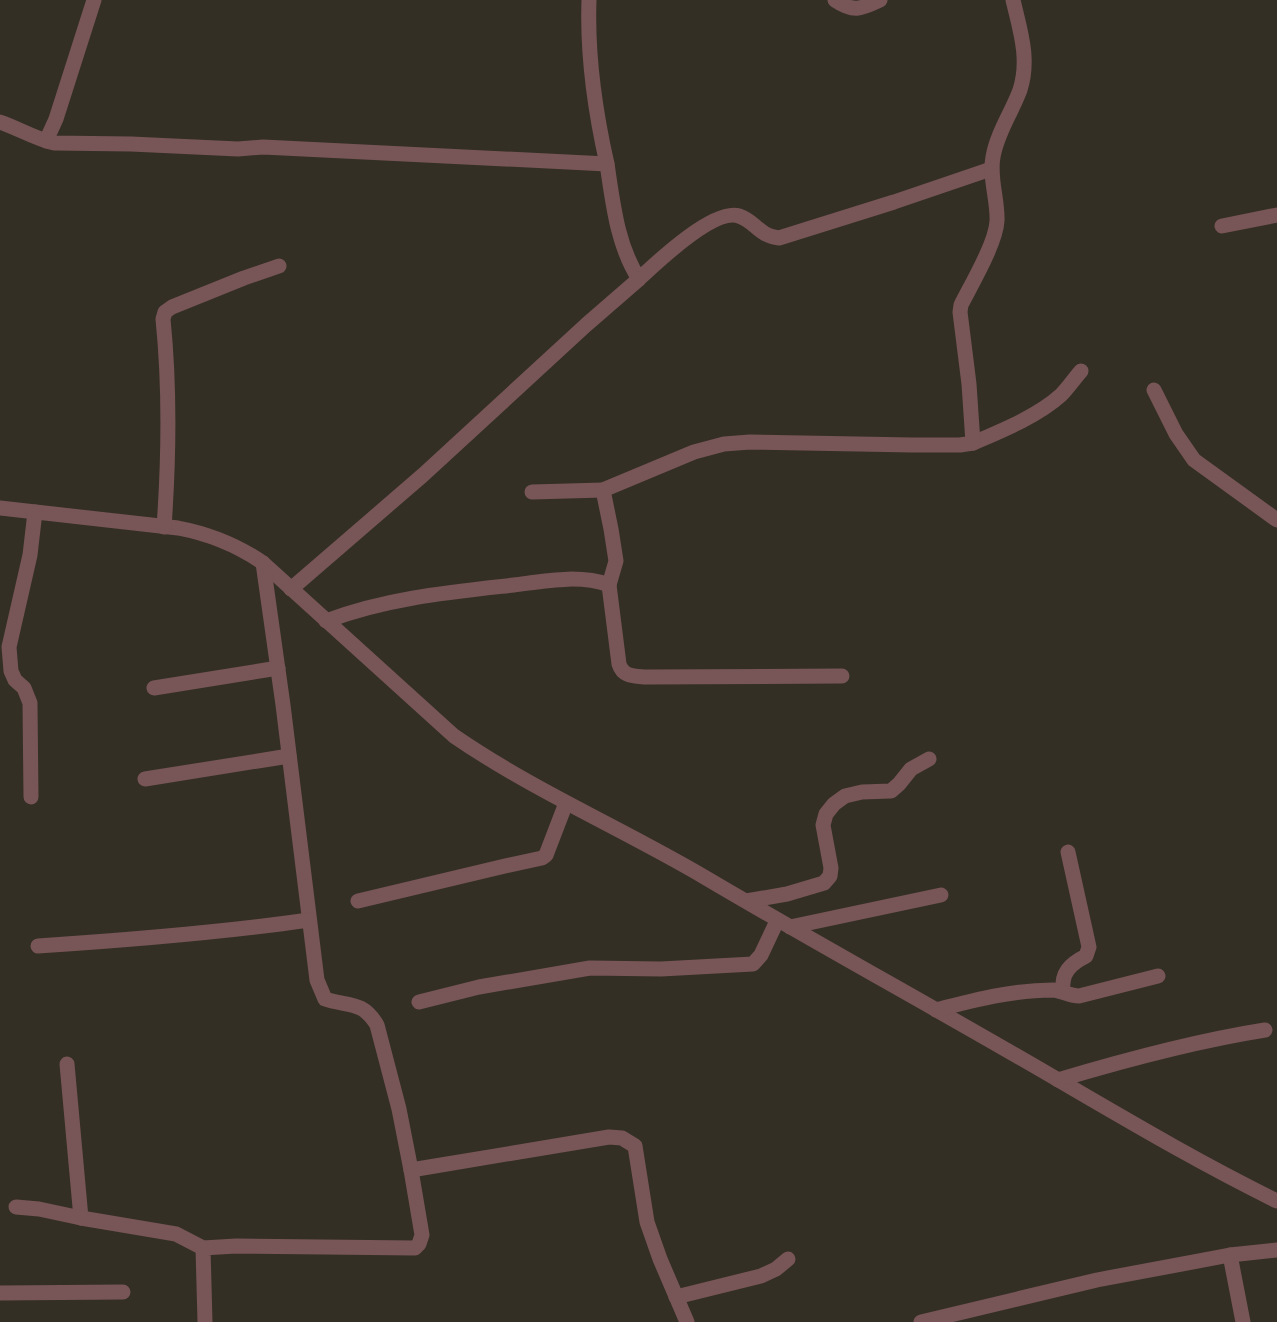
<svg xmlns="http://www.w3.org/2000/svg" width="1277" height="1322" viewBox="0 0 1277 1322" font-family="Roboto,sans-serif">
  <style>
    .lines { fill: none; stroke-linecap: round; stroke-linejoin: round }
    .street { stroke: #785557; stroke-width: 15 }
  </style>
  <rect width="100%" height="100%" fill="#332f24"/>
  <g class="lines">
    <!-- street -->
    <g class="street">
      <path d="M589 0C587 55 595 111 607 164"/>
      <path d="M835 0C854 13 861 9 880 0"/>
      <path d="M0 122C18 128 35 139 54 143L131 144 238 149 263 147 607 164C613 203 617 245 639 279 656 263 714 208 739 216 755 221 759 236 779 238L894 202 991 169"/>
      <path d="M46 141 56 119 94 0"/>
      <path d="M1222 226 1277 215"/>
      <path d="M1154 390 1176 434 1194 460 1277 520"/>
      <path d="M973 443C1001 431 1038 416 1061 395 1068 388 1074 379 1081 371"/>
      <path d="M532 492 603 490"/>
      <path d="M0 508 178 528C210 534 237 545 263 563L454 736C534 791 623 829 706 878 804 936 904 991 1003 1048 1094 1100 1183 1155 1277 1201"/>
      <path d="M164 527C169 457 170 388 163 319L165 312 172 307 244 278 279 266"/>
      <path d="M263 563 283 705 317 980 325 999C348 1007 362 1000 377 1025L399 1109 411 1170"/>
      <path d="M609 585 619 664C623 677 634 676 646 677L842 676"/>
      <path d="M291 589 423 475 586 325 639 279"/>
      <path d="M326 621C386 598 451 592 514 585 545 581 579 574 609 585L616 561 611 529 603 490 694 452 724 444 750 442 912 445H960L973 443 969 384 960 312 961 305C971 285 996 243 997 221 998 200 989 178 993 157 997 133 1012 112 1020 90 1030 59 1020 30 1013 0"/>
      <path d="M154 688 278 668"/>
      <path d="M145 779 289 756"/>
      <path d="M31 797 30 703 24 688 15 680 11 671 9 647 30 555 35 512"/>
      <path d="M358 901 505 866 542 858 546 855 566 803"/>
      <path d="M746 901 787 894 824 883 830 876 831 868 823 825 826 814 834 804 845 796 862 792 891 791 899 784 911 769 929 759"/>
      <path d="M790 927 941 895"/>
      <path d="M38 946C129 940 219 933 309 920"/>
      <path d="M1063 991C1061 973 1070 964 1086 956L1089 947 1068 852"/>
      <path d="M419 1002 479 987 590 968 661 969 753 964 761 955 777 921"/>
      <path d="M936 1010C975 1000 1013 990 1053 990 1063 991 1070 996 1079 996L1158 976"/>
      <path d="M67 1064 81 1218 176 1234 203 1248"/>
      <path d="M1058 1080C1125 1060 1195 1041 1265 1030"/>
      <path d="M16 1207 39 1209 81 1218"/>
      <path d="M1230 1255 1243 1322"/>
      <path d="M0 1293 123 1292"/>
      <path d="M676 1297 761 1276 776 1269 788 1259"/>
      <path d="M205 1322 203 1248 236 1246 415 1248 419 1244 422 1235 411 1170 609 1137 622 1138 635 1146 647 1222 660 1259 687 1322"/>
      <path d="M921 1322 1097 1280 1230 1255 1277 1250"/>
    </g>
  </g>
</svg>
